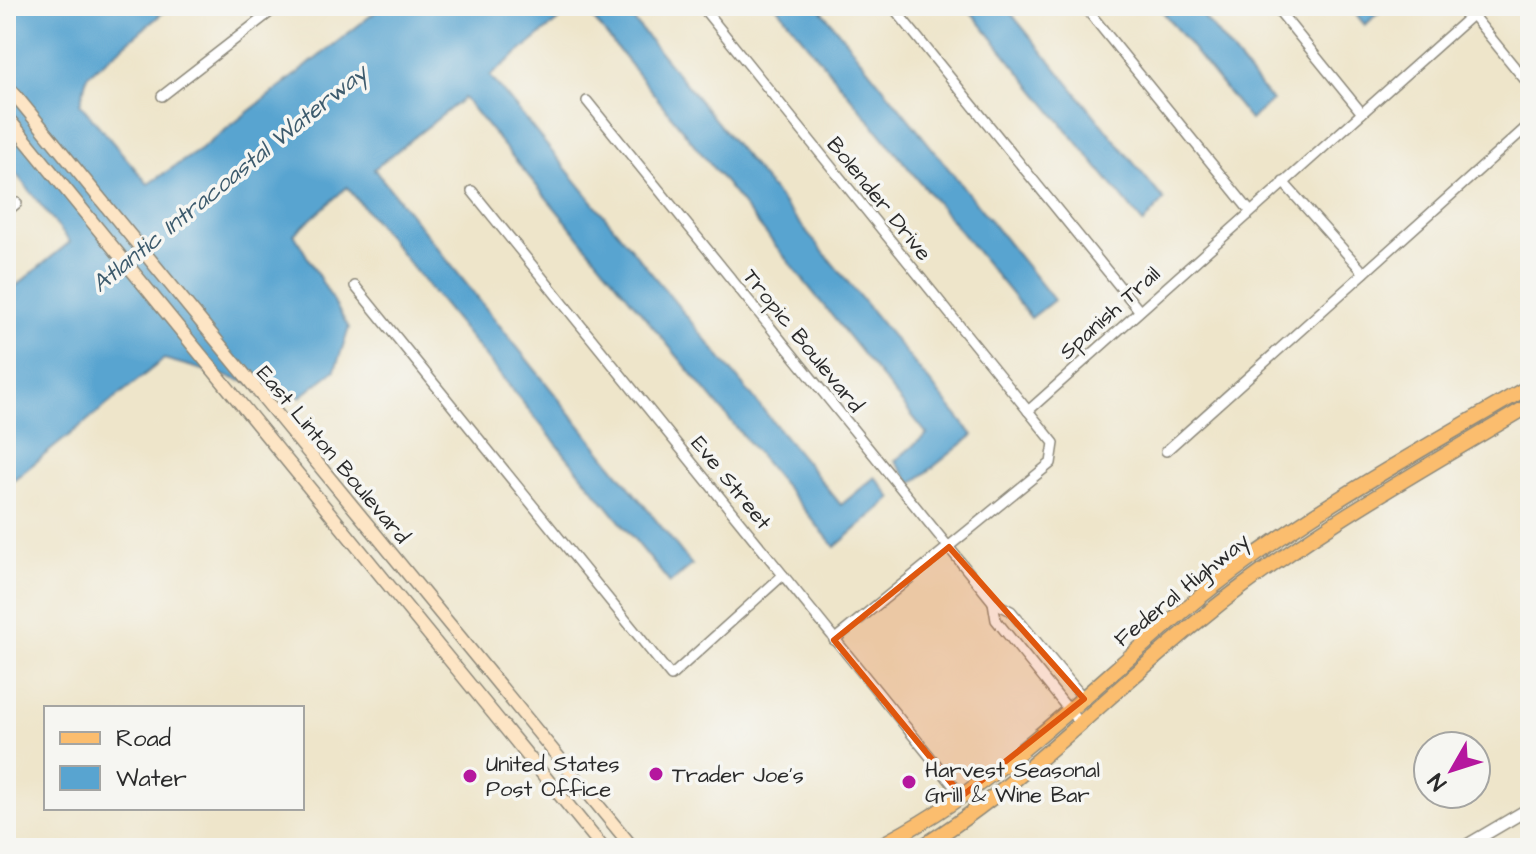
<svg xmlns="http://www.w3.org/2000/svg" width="1536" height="854" viewBox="0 0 1536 854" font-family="'Architects Daughter',sans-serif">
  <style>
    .water { fill: #58a4d0; stroke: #42687e; stroke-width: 2 }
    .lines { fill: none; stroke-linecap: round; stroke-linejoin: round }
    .minor-casing { stroke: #8c887a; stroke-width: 12 }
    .tertiary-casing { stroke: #8c887a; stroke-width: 14 }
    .secondary-casing { stroke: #8c887a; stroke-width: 15 }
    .primary-casing { stroke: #8c887a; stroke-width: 17 }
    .minor { stroke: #fff; stroke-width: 9 }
    .tertiary { stroke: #fff; stroke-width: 11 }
    .secondary { stroke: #fde5c5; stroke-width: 12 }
    .primary { stroke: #fbbd6e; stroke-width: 14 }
    .rail { stroke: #2b2b2b; stroke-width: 3 }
    .marked { fill: #df570e; fill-opacity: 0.2; stroke: #df570e; stroke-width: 6; stroke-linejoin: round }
    .poi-dot { fill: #b5179e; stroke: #f6f6f2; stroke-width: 3 }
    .labels { text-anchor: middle; stroke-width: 7; stroke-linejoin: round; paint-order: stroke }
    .street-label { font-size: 22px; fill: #2b2b2b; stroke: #f6f6f2 }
    .poi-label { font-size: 22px; fill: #2b2b2b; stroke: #f6f6f2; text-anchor: start }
    .water-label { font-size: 24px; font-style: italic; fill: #3d5b6d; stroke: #f6f6f2 }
  </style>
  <rect width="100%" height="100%" fill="#f6f6f2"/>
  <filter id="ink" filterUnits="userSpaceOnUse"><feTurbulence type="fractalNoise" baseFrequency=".0125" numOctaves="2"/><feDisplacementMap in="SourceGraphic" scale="16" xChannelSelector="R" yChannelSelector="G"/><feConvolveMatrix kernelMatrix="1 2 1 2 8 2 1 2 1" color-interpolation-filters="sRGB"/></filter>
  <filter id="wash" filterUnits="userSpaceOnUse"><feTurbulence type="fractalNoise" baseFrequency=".006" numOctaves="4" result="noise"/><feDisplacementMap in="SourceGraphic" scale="32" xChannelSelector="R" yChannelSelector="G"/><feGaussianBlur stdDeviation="1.8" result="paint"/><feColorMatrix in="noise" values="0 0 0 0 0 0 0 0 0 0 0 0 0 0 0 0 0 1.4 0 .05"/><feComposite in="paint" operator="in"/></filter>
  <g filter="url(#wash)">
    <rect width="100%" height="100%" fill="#eee5ca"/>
    <!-- water -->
    <g class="water">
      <path d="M18 6H171L87 76 80 104 148 184 201 149 383 6H576L490 76 841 505 875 477 892 498 835 547 464 98 374 169 692 565 670 583 347 187 294 234 349 328 335 370 300 397 164 359 6 486V294L70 242 6 161V13Z"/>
      <path d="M583 6H622L973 435 912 484 895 461 927 434Z"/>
      <path d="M776 6H818L1054 300 1031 318Z"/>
      <path d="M966 6H1005L1164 200 1143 223Z"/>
      <path d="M1158 6H1195L1272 101 1250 120Z"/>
      <path d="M1349 6H1383L1384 8 1365 25Z"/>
    </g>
  </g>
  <g filter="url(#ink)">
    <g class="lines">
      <defs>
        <g id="minor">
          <path d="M892 6 1138 309"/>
          <path d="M1084 6 1250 211"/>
          <path d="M1275 6 1361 112"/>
          <path d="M1465 6 1530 86"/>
          <path d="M703 8 1054 443 1051 463 834 640"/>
          <path d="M162 96 278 6"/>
          <path d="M587 101 993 602 1011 611 1085 700"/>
          <path d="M1283 182 1364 273"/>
          <path d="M472 191 962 796"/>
          <path d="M6 212 17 203"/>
          <path d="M355 286 671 676 783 575"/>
          <path d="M1028 411 1472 15"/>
          <path d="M1166 451 1530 124"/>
          <path d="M993 602 996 620 1081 725"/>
        </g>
        <path id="tertiary" d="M1462 848 1530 808"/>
        <g id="secondary">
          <path d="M6 84 633 848"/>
          <path d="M6 116 603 848"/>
        </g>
        <g id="primary">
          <path d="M875 848C998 787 1090 687 1195 601 1298 517 1416 453 1530 386"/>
          <path d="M920 848C1025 783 1107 694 1203 617 1304 535 1418 472 1530 405"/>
        </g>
      </defs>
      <!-- minor casing -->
      <use href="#minor" class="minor-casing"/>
      <!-- tertiary casing -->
      <use href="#tertiary" class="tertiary-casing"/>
      <!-- secondary casing -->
      <use href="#secondary" class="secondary-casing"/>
      <!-- primary casing -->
      <use href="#primary" class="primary-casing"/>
      <!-- minor -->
      <use href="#minor" class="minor"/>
      <!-- tertiary -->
      <use href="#tertiary" class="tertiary"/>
      <!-- secondary -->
      <use href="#secondary" class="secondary"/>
      <!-- primary -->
      <use href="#primary" class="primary"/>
      <!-- rail -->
      <path class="rail" d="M1510 848 1530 836"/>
    </g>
  </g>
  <!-- marked area -->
  <path class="marked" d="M949 547 1084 699 962 796 834 640Z"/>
  <!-- markers -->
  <g class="poi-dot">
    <circle cx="656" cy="774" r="8"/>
    <circle cx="470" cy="776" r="8"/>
    <circle cx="909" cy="782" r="8"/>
  </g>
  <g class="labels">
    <!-- street labels -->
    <g class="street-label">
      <text transform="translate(880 198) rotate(51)" y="8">Bolender Drive</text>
      <text transform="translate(1109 312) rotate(-42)" y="8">Spanish Trail</text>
      <text transform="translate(804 340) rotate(51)" y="8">Tropic Boulevard</text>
      <text transform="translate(334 454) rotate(50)" y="8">East Linton Boulevard</text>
      <text transform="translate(732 482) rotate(51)" y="8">Eve Street</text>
      <text transform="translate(1181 589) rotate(-39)" y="8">Federal Highway</text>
    </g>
    <!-- poi labels -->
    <g class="poi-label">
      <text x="486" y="771">United States<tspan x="486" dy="25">Post Office</tspan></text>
      <text x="925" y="777">Harvest Seasonal<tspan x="925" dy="25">Grill &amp; Wine Bar</tspan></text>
      <text x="672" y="782">Trader Joe's</text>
    </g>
    <!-- water labels -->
    <g class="water-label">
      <text transform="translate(229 178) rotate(-39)" y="8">Atlantic Intracoastal Waterway</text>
    </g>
  </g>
  <!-- margin -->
  <rect width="1536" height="854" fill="none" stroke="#f6f6f2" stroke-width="32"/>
  <!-- legend -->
  <rect x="44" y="706" width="260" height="104" fill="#f6f6f2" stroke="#a5a5a2" stroke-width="2"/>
  <rect x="60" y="732" width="40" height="12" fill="#fbbd6e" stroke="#a5a5a2" stroke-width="2"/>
  <text x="116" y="746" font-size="24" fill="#2b2b2b">Road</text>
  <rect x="60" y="766" width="40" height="24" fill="#58a4d0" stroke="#a5a5a2" stroke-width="2"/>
  <text x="116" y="786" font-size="24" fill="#2b2b2b">Water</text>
  <!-- north arrow -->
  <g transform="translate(1452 770) rotate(231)"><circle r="38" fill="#f6f6f2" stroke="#a5a5a2" stroke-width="2"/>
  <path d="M0-6L14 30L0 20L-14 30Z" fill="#b5179e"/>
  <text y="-12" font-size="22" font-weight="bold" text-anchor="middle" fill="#2b2b2b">N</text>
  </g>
</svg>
